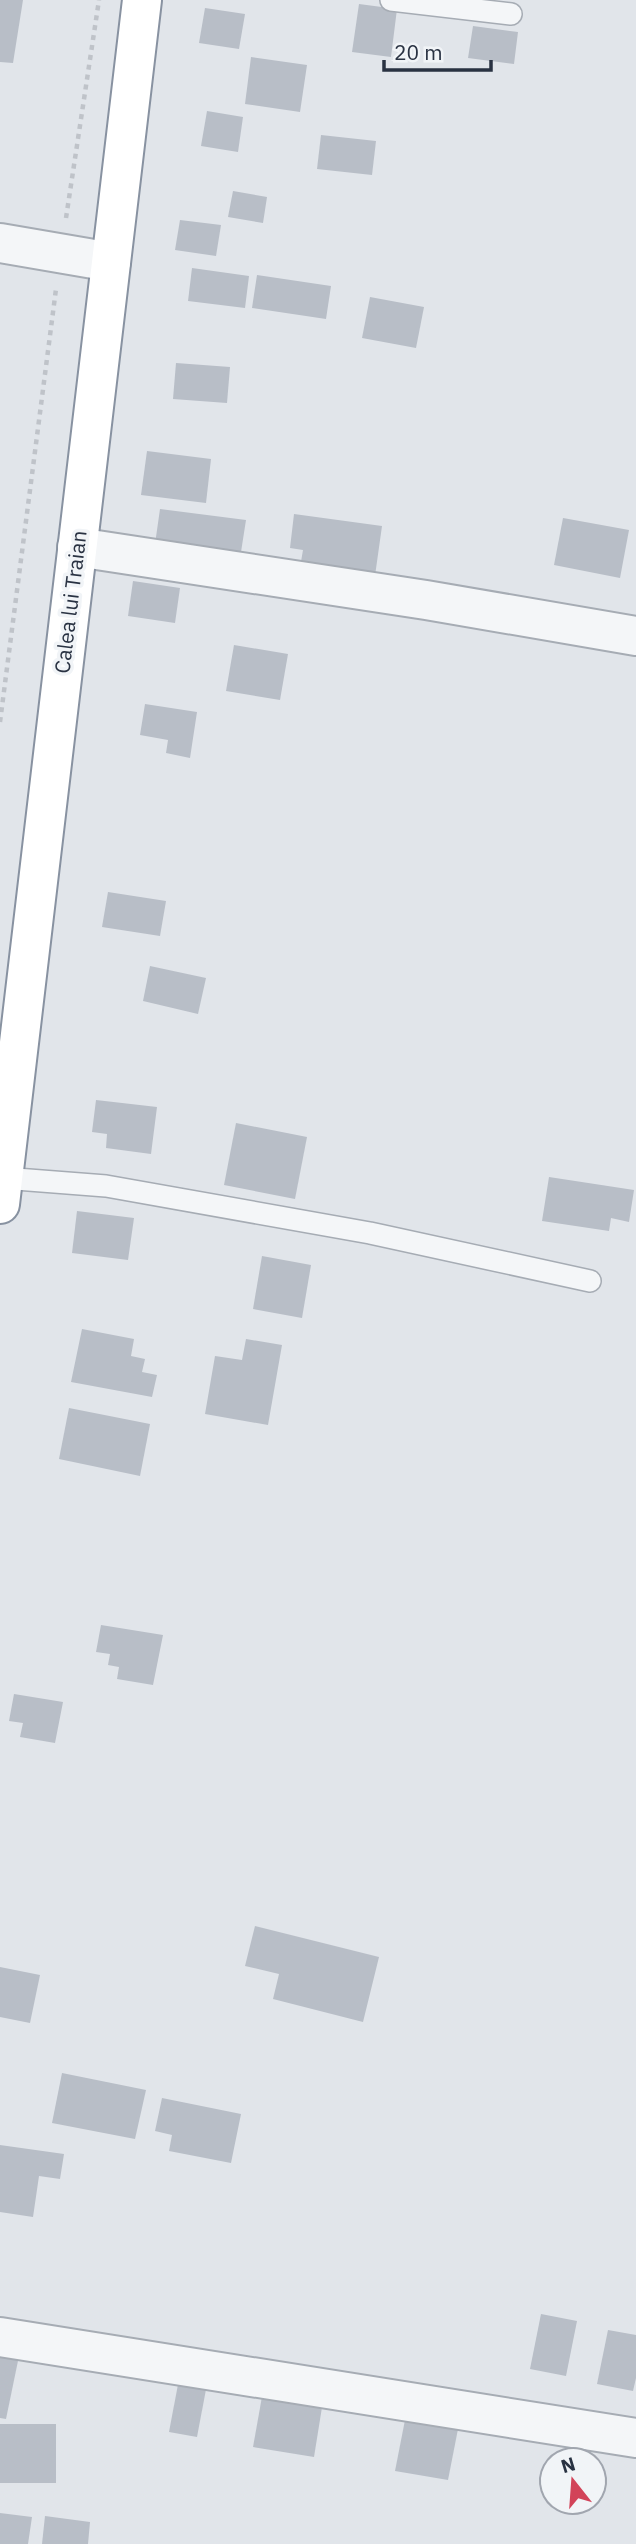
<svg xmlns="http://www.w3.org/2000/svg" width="636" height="2544" viewBox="0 0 636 2544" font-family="'IBM Plex Sans',sans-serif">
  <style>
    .building { fill: #b8bec7 }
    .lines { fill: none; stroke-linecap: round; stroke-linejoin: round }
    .lane-casing { stroke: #a6acb4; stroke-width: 24 }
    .street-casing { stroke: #a6acb4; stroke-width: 42 }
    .highway-casing { stroke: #8892a1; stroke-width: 42 }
    .path { stroke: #bfc3c9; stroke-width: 4.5; stroke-dasharray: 5 5; stroke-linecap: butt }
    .lane { stroke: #f4f6f8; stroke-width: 21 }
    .street { stroke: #f4f6f8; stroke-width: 38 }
    .highway { stroke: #fff; stroke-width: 38 }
    .labels { text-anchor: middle; stroke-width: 7; stroke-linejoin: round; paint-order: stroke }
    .street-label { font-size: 21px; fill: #293242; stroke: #f1f4f7 }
  </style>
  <rect width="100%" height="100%" fill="#e1e5ea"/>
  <!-- building -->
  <g class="building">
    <path d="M0 0H23L13 63 0 62Z"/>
    <path d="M359 4 397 9 391 57 352 52Z"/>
    <path d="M205 8 245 14 239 49 199 43Z"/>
    <path d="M473 26 518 32 514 64 468 58Z"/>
    <path d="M251 57 307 65 300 112 245 104Z"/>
    <path d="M207 111 243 117 238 152 201 146Z"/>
    <path d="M321 135 376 141 372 175 317 169Z"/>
    <path d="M233 191 267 197 263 223 228 217Z"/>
    <path d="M180 220 221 225 216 256 175 250Z"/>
    <path d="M192 268 249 276 245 308 188 301Z"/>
    <path d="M257 275 331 286 326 319 252 308Z"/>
    <path d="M370 297 424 307 416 348 362 338Z"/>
    <path d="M176 363 230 367 227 403 173 399Z"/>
    <path d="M147 451 211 459 206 503 141 495Z"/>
    <path d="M160 509 246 520 241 552 223 550 154 551Z"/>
    <path d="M294 514 382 526 373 590 298 579 303 550 290 548Z"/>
    <path d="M563 518 629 530 620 578 554 565Z"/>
    <path d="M133 581 180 588 175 623 128 616Z"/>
    <path d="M234 645 288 654 280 700 226 691Z"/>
    <path d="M145 704 197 712 190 758 166 753 168 740 140 735Z"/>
    <path d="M108 892 166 901 160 936 102 927Z"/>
    <path d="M150 966 206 978 198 1014 143 1001Z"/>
    <path d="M96 1100 157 1107 151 1154 106 1148 107 1134 92 1132Z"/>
    <path d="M236 1123 307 1137 295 1199 224 1185Z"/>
    <path d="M549 1177 634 1190 629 1222 611 1218 609 1231 542 1221Z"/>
    <path d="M77 1211 134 1218 128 1260 72 1253Z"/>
    <path d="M262 1256 311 1265 302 1318 253 1309Z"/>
    <path d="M82 1329 134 1339 131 1356 145 1359 142 1372 157 1375 152 1397 71 1382Z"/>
    <path d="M246 1339 282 1345 268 1425 205 1414 215 1356 242 1360Z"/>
    <path d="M69 1408 150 1424 140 1476 59 1459Z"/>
    <path d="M101 1625 163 1635 153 1685 117 1679 119 1667 108 1665 110 1654 96 1652Z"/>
    <path d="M14 1694 63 1702 55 1743 20 1737 23 1723 9 1721Z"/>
    <path d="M255 1926 379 1957 363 2022 273 1999 279 1974 245 1966Z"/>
    <path d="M0 1967 40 1975 30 2023 0 2017Z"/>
    <path d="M62 2073 146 2090 135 2139 52 2123Z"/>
    <path d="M162 2098 241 2114 231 2163 169 2151 172 2135 155 2131Z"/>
    <path d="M0 2145 64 2154 60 2179 39 2176 33 2217 0 2212Z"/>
    <path d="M541 2314 577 2321 566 2376 530 2369Z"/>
    <path d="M608 2330 636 2335V2378L633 2391 597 2384Z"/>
    <path d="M0 2352 19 2356 6 2419 0 2418Z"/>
    <path d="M179 2379 207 2384 197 2437 169 2432Z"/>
    <path d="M263 2391 323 2401 314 2457 253 2447Z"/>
    <path d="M405 2420 458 2429 448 2480 395 2471Z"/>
    <rect x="0" y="2424" width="56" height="59"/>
    <path d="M0 2513 32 2517 28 2544H0Z"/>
    <path d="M45 2516 90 2522 88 2544H42Z"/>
  </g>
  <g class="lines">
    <defs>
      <g id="lane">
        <path d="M391 0 511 14"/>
        <path d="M3 1178 106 1186 370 1233 590 1281"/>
      </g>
      <g id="street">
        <path d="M0 243 111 262"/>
        <path d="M77 547 426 600 636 636"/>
        <path d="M0 2337 636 2438"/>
      </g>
      <path id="highway" d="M0 1204 142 0"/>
    </defs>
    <!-- lane casing -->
    <use href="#lane" class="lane-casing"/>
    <!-- street casing -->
    <use href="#street" class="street-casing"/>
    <!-- highway casing -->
    <use href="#highway" class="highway-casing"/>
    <!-- path -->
    <g class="path">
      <path d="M66 218 99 0"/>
      <path d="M0 722 56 289"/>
    </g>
    <!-- lane -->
    <use href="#lane" class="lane"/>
    <!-- street -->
    <use href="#street" class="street"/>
    <!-- highway -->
    <use href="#highway" class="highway"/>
  </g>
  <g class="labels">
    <!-- street labels -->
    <g class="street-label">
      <text transform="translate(71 602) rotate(-83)" y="7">Calea lui Traian</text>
    </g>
  </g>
  <!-- north arrow -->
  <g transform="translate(573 2481) rotate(343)"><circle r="33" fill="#f1f4f7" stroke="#a1a6af" stroke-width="2"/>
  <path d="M0-5L12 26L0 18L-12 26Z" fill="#d24359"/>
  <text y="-10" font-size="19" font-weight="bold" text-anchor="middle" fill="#293242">N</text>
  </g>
  <!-- scale -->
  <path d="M384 60v10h107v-10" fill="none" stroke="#293242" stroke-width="3.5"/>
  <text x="394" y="60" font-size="21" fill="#293242" stroke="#f1f4f7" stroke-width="5" paint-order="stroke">20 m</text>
</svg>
